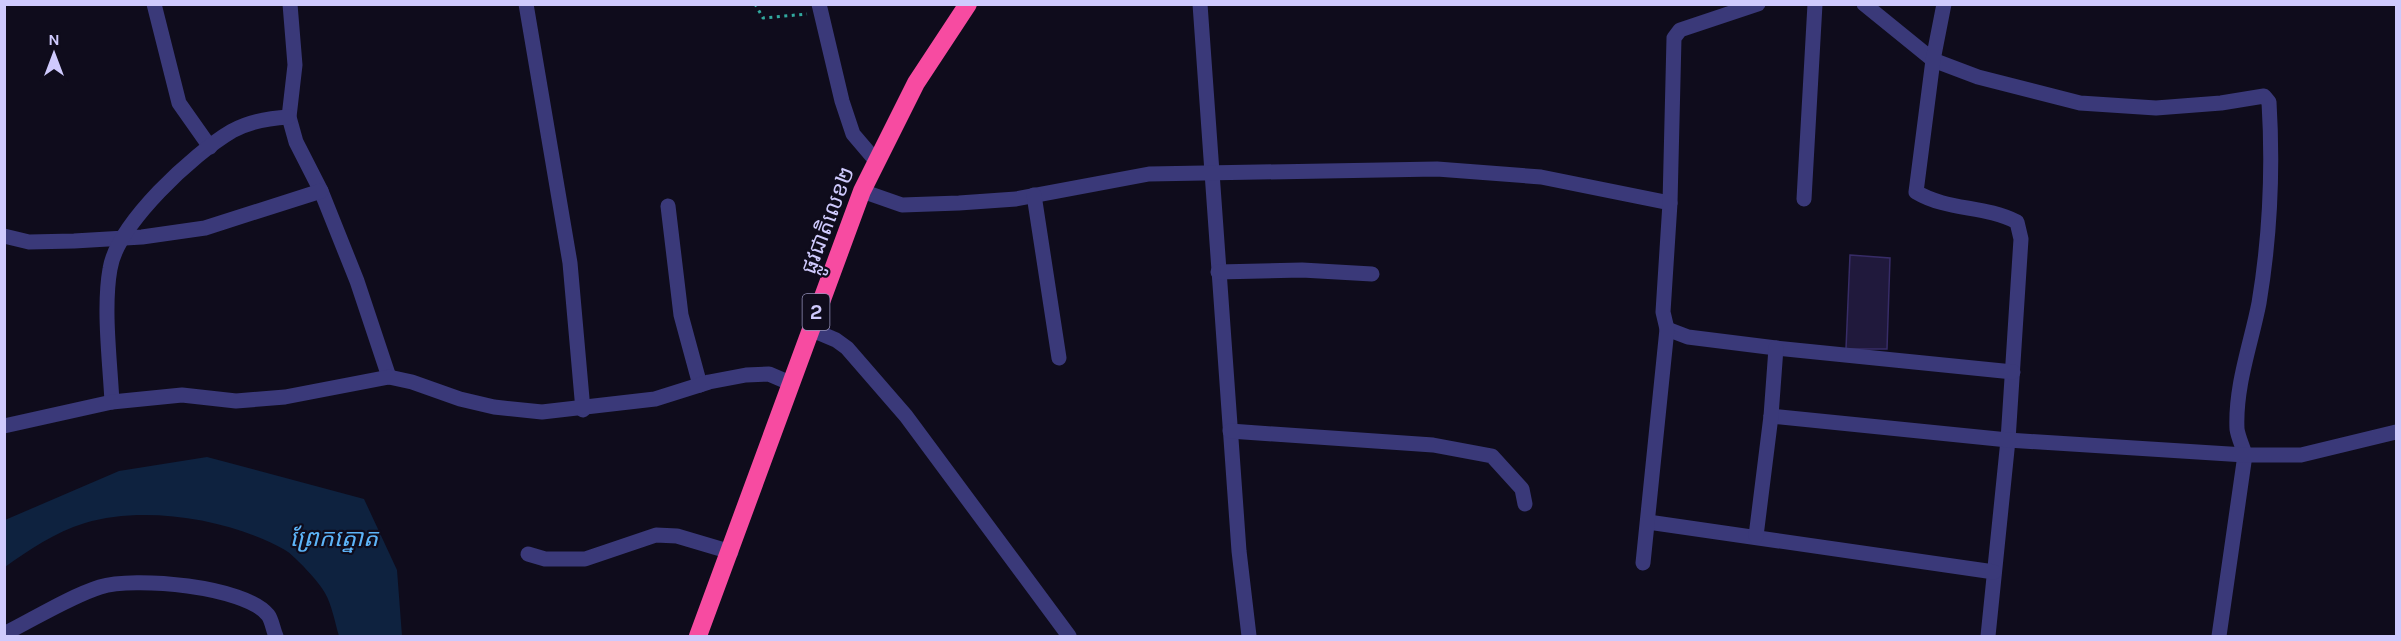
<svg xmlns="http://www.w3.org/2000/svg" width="2401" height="641" viewBox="0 0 2401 641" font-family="Karla,'Noto Sans Khmer',sans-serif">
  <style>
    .water { fill: #0e223f }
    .building { fill: #20193c; stroke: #372c67; stroke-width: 1.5 }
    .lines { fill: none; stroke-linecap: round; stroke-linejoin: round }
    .path { stroke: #32a99f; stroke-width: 3; stroke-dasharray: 3 4.5; stroke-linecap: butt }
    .minor { stroke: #3a3979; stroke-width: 15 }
    .highway { stroke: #f74ba1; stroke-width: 18 }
    .labels { text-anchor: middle; stroke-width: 4.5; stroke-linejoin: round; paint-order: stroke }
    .shield { fill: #0f0c1c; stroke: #9591ba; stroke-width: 1.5 }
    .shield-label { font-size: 21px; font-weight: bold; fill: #cfcafd }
    .street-label { font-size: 22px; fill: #cfcafd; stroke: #0f0c1c }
    .water-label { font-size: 24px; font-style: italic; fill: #5db4f8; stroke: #0f0c1c }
  </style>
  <rect width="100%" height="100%" fill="#0f0c1c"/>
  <!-- water -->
  <path class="water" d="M207 457 364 499 397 570 402 636H339C335 623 332 605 325 593 320 583 294 555 285 550 230 519 145 505 85 523 55 532 29 550 5 567V520L119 471Z"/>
  <!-- building -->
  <path class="building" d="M1850 255 1890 258 1887 349H1846Z"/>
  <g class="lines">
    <!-- path -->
    <path class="path" d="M755 4 763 18 807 14"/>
    <!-- minor -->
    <g class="minor">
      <path d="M154 4 179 103 210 147"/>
      <path d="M290 4 295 65 289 117 296 142 321 191 357 281 389 377"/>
      <path d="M526 4 570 263 583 410"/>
      <path d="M819 4 842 101 853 134 876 161"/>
      <path d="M1200 4 1239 551 1249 636"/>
      <path d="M1864 4 1933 60 1978 77 2080 103 2156 108 2221 103 2264 96 2269 102C2273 168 2270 237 2259 303 2251 344 2235 386 2237 429 2238 437 2243 447 2245 455L2219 636"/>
      <path d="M1944 4 1933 60 1916 192C1948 211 1984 205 2017 222L2021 239 2008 440 1988 636"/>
      <path d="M862 191 902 205 959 203 1016 199 1149 174 1437 169 1541 177 1670 203"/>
      <path d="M1034 195 1059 358"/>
      <path d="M1804 199 1815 4"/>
      <path d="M668 206 681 315 700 385"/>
      <path d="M4 236 29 242 74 241 142 237 205 228 321 191"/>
      <path d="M1218 272 1302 270 1372 274"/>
      <path d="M810 329 836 340 847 348 906 416 1069 636"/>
      <path d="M1667 329 1688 337 1776 348 2013 372"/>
      <path d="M112 402C110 362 103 308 110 269 117 224 193 154 232 131 250 121 269 118 289 117"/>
      <path d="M1771 416 2008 440 2245 455H2301L2396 432"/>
      <path d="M4 426 112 402 182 395 236 401 285 397 389 377 412 382 460 399 494 407 542 412 655 399 709 382 746 375 769 374 790 383"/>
      <path d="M1230 431 1433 445 1492 456 1522 489 1525 504"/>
      <path d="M1648 522 1994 572"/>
      <path d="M1756 536 1771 416 1776 348"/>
      <path d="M528 554 545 559H585L656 535 677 536 731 552"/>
      <path d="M1643 563 1667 329 1663 312 1670 203 1674 38 1680 30 1758 4"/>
      <path d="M4 634C34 619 69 597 100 587 133 576 245 586 268 615 272 620 273 630 276 636"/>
    </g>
    <!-- highway -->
    <path class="highway" d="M698 636 862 191 916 83 968 4"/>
  </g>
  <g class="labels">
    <!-- shield labels -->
    <rect class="shield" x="802.5" y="294" width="27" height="36" rx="4.5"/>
    <g class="shield-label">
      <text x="816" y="319">2</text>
    </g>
    <!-- street labels -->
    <g class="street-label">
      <text transform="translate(827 220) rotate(-69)" y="8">ផ្លូវជាតិលេខ២</text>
    </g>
    <!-- water labels -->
    <g class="water-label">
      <text x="334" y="546">ព្រែកត្នោត</text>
    </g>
  </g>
  <!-- border -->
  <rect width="2401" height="641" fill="none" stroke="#cfcafd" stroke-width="12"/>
  <!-- north arrow -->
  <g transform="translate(54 54)" stroke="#0f0c1c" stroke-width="4.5" paint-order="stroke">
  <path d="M0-4.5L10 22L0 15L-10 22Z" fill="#cfcafd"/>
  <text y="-9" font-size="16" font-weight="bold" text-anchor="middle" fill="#cfcafd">N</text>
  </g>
</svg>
